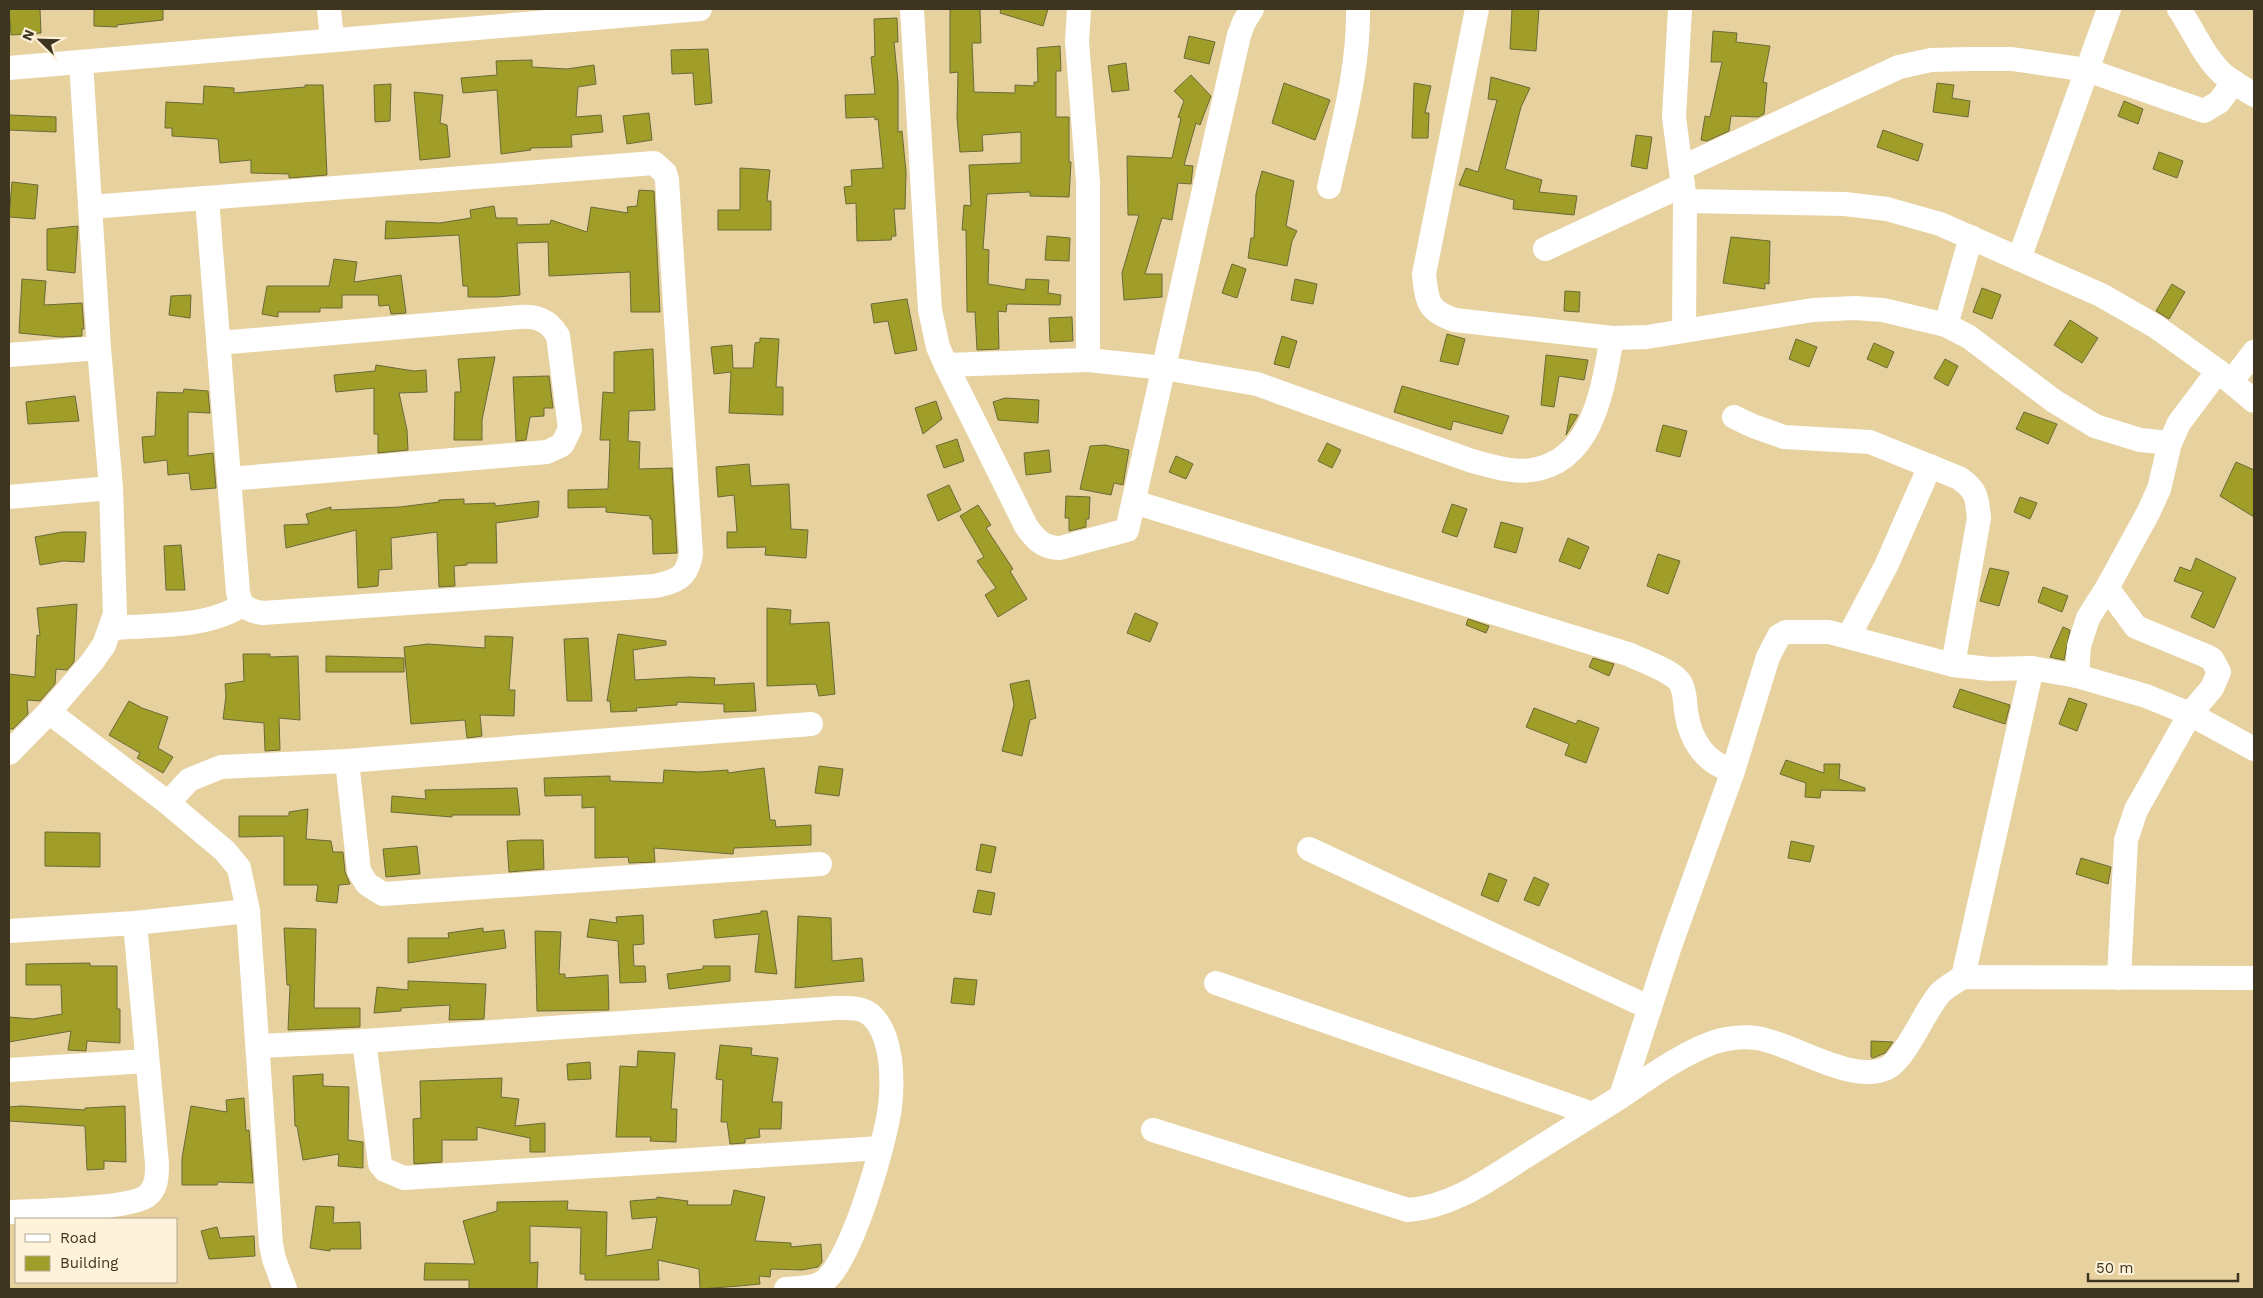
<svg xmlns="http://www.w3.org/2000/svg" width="2263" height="1298" viewBox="0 0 2263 1298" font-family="'Work Sans',sans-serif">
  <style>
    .building { fill: #a09e28; stroke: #6a6a39 }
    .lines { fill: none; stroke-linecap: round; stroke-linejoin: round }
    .minor { stroke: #fff; stroke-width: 24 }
  </style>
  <rect width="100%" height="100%" fill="#e6d19f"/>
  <!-- building -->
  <g class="building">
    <path d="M9 9H40L41 33 11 35Z"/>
    <path d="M94 9H163V20L117 25V27L94 26Z"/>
    <path d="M950 9H980L981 43H972L974 92 1015 93V85L1034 86V82H1038L1037 48 1060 46 1061 71H1056V117H1069V162H1071L1069 197 1030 196V192L987 194 983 249 989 250 988 284 1025 290 1026 279 1049 280 1048 293 1061 295 1060 305 1007 304 1006 312 998 311 999 349 977 350 975 312H967L966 230H962L964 205 971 206 969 165 1021 163V132L982 135 983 151 960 152 957 118 958 72 950 73Z"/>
    <path d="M1001 9H1048L1043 26 1000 13Z"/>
    <path d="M1512 9H1539L1536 51 1510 49Z"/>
    <path d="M897 18 898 42H894L898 83V132L902 131 906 172 905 209H894L896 236H892L891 240 857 241 856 203 846 204 844 187 852 186 851 170 883 168 878 119 875 120V117L846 118 845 95 875 94 871 57 875 56 874 19Z"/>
    <path d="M1713 31 1737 33 1736 42 1770 46 1763 82 1767 83 1764 114 1758 117 1731 116 1729 131 1707 141 1701 140 1705 116 1710 117 1722 62H1711Z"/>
    <path d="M1189 36 1215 42 1209 64 1184 58Z"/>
    <path d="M708 49 712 103 695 105 693 73 672 74 671 50Z"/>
    <path d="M532 60V67L567 69 594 65 596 84 578 87 576 117 601 115 603 132 571 135 572 147 530 148 531 150 501 154 497 90 463 93 461 78 497 75 496 61Z"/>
    <path d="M1126 63 1129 90 1112 92 1108 66Z"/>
    <path d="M1191 75 1211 96 1200 125 1196 123 1184 165 1193 166 1191 184 1178 183 1172 220 1162 218 1145 274H1162V297L1124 300 1122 273 1139 215H1128L1127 156 1172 158 1181 118 1178 117 1184 101 1174 91Z"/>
    <path d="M1491 77 1530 88 1521 107 1505 169 1542 180 1539 192 1577 196 1574 215 1513 209 1514 200 1459 185 1466 168 1478 172 1497 100 1488 99Z"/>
    <path d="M1284 83 1330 100 1315 140 1272 123Z"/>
    <path d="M1414 83 1431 86 1425 113H1429L1428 138H1412Z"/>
    <path d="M1937 83 1954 85 1952 98 1970 101 1968 117 1933 112Z"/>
    <path d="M391 84 390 121 375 122 374 85Z"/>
    <path d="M305 85H323L327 175 289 178V174L251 173V160L220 163 218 139 172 136V128H165L166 102 203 104 204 86 234 88V93L305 87Z"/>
    <path d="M414 92 443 95 440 123 447 125 450 157 420 160Z"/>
    <path d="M2124 101 2143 109 2138 124 2118 116Z"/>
    <path d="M649 113 652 140 627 144 623 116Z"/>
    <path d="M9 115 56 117V132L9 130Z"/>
    <path d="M1883 130 1923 144 1918 161 1877 147Z"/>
    <path d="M1636 135 1652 137 1647 169 1631 166Z"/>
    <path d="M2159 152 2183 161 2177 178 2153 169Z"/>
    <path d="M740 168 770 170 767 201H771V230H718V210H740Z"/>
    <path d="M1262 171 1294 181 1286 226 1297 231 1292 241 1287 266 1248 258 1251 238H1254L1256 194Z"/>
    <path d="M12 182 38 185 35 219 9 217Z"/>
    <path d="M639 190 654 191 660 312H631L630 272 549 276 548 242 517 243 520 295 497 297H468V286H463L459 235 385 239 386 221 440 223 471 218 470 210 494 206 496 218H517V225L550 224 551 220 587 232 591 207 628 213 627 207 637 206Z"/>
    <path d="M78 226 75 273 47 270V229Z"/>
    <path d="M1047 236 1070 238 1069 261 1045 260Z"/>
    <path d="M1731 237 1770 241 1769 284 1765 283V289L1723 283Z"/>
    <path d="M334 259 357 262 354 282 401 275 406 313 391 314 389 305 379 306 378 295H342V308H320V312H278V317L262 314 267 286H329Z"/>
    <path d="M1232 264 1246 269 1237 298 1222 293Z"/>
    <path d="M22 279 46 281 44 305 82 303 84 329H82V336L61 337 19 333Z"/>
    <path d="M1295 279 1317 284 1313 304 1291 300Z"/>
    <path d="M2172 284 2185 292 2169 319 2156 311Z"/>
    <path d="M1982 288 2001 295 1992 319 1973 312Z"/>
    <path d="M1565 291 1580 292 1579 312 1564 311Z"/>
    <path d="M191 295 190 318 169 315 171 296Z"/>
    <path d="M907 299 917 350 895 354 888 321 874 323 871 304Z"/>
    <path d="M1072 317 1073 341 1050 342 1049 318Z"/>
    <path d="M2070 320 2098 338 2082 363 2054 345Z"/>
    <path d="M1447 334 1465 339 1458 365 1440 361Z"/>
    <path d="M1282 336 1297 341 1289 368 1274 364Z"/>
    <path d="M760 338 779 339 776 387H783V415L729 413 731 372 714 374 711 347 732 345 733 368H753L755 343 760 342Z"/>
    <path d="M1796 339 1817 347 1809 367 1789 359Z"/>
    <path d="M1874 343 1894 352 1887 368 1867 359Z"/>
    <path d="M653 349 655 410 629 411 628 441 640 442 639 469 672 468 677 553 653 554 652 519H650V516L606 512V507L568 508V490L608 489 610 440H600L603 392 614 393V352Z"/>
    <path d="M1546 355 1588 360 1584 380 1559 376 1554 407 1541 405Z"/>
    <path d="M495 357 482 420V440H454L455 392H461L458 359Z"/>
    <path d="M1945 359 1958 366 1948 386 1934 378Z"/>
    <path d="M376 365 414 371 426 370 427 392 399 393 407 430 408 450 378 453V434H374V388L336 392 334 375 375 371Z"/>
    <path d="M549 376 553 408H544V416L530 417 526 440 516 441 513 377Z"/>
    <path d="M1402 386 1509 416 1502 434 1453 421 1451 430 1394 412Z"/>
    <path d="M184 389 208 391 210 413 188 412V456L213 453 216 488 191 490 189 473 168 475 167 460 144 463 142 437 155 436 157 392 183 393Z"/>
    <path d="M75 396 79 421 28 424 26 402Z"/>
    <path d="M1005 398 1039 400 1038 423 998 420 993 402Z"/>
    <path d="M936 401 942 419 923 434 915 408Z"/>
    <path d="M2024 412 2057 424 2048 444 2016 429Z"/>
    <path d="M1570 414 1578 415 1566 435Z"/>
    <path d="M1663 425 1687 431 1680 457 1656 451Z"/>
    <path d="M957 439 964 461 944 468 936 446Z"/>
    <path d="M1327 443 1341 450 1332 468 1318 461Z"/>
    <path d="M1105 445 1129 450 1123 485 1114 483 1111 495 1080 489 1090 446Z"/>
    <path d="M1049 450 1051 472 1026 475 1024 453Z"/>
    <path d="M1176 456 1193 464 1186 479 1169 472Z"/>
    <path d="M2236 462 2254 470V517L2220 496Z"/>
    <path d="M749 464 751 486 789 484 791 529 808 530 806 558 765 555 766 547 727 548V532H737L734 495 718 497 716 467Z"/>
    <path d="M949 485 961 510 938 521 927 495Z"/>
    <path d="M1066 496 1090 497 1089 519H1086V527L1069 531V518H1065Z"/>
    <path d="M2020 497 2037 503 2030 519 2014 512Z"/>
    <path d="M464 499V504L495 503V506L539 501 538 517 496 523 497 563H467V565L454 566 455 586 439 587 437 532 391 538 392 569 379 570 378 586 358 588 356 530 286 548 284 525 309 524 306 514 331 507V510L400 507 439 502V500Z"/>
    <path d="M1452 504 1467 509 1457 537 1442 532Z"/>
    <path d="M978 505 991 525 986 528 1013 569 1010 571 1027 599 998 617 985 595 996 588 977 561 984 557 960 516Z"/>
    <path d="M1501 522 1523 528 1516 553 1494 547Z"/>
    <path d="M62 532H86L84 562 63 561 40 565 35 537Z"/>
    <path d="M1568 538 1589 547 1580 569 1559 561Z"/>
    <path d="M181 545 185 590H166L164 546Z"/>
    <path d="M1658 554 1680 561 1668 594 1647 586Z"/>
    <path d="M2196 558 2236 578 2214 628 2191 617 2203 592 2174 581 2180 567 2191 571Z"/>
    <path d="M1990 568 2009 572 1999 606 1980 601Z"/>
    <path d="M2043 587 2068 596 2062 612 2038 602Z"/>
    <path d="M77 604 74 662 67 670 56 669 55 684 40 701 27 700 28 714 13 729H9V674L35 677 37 635 40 636 37 608Z"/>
    <path d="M767 608 791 610 790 624 829 622 835 694 819 696 816 684 767 686Z"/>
    <path d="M1135 613 1158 623 1150 642 1127 633Z"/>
    <path d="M1468 619 1489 626 1486 633 1466 625Z"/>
    <path d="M2063 627 2070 630 2064 660 2050 657Z"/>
    <path d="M618 634 666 641V645L633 650 635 680 689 677 715 678 714 685 754 683 756 711 724 712V704L677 702V705L636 708 637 711 611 712 610 701H607Z"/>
    <path d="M485 636 513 637 509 690H515L514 716 480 715 482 736 467 738 465 720 411 724 404 647 428 644 485 648Z"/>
    <path d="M588 638 592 701H567L564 639Z"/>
    <path d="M243 654H270V657L298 656 300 720 279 718 280 750 265 751 264 723 223 719 226 696 225 684 244 681Z"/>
    <path d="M326 656 404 658V672H326Z"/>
    <path d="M1593 658 1614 664 1609 676 1589 667Z"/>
    <path d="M1029 680 1036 718 1030 720 1022 756 1002 751 1014 705 1010 684Z"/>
    <path d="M1960 689 2010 705 2005 724 1953 707Z"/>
    <path d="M2069 698 2087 704 2077 731 2059 724Z"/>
    <path d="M129 701 142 708 168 717 158 748 173 757 163 773 137 758 140 753 109 735Z"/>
    <path d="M1534 708 1576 724 1578 720 1599 728 1586 763 1565 755 1569 744 1526 727Z"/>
    <path d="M1786 760 1824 773V764H1840L1839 779 1865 788V791L1821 790 1820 798 1805 797 1806 783 1780 774Z"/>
    <path d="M819 766 843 769 839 796 815 793Z"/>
    <path d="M764 768 770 820H775L776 827 811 825V845L734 848 733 854 654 848 655 862 629 863 628 857 595 858V807L582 808V795L545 796 544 778 610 776V781L663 783 664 770 699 772 728 770V773Z"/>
    <path d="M517 788 520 815H452V817L391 812 392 796 426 799 425 790Z"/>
    <path d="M308 809 306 839 331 841 333 852H343L345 872 350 884 339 885 337 903 316 901 318 885H284V836L239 837V816H289V812Z"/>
    <path d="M45 832 100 833V867L45 866Z"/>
    <path d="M522 840H543L544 869 509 872 507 841Z"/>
    <path d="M1791 841 1814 846 1810 862 1788 858Z"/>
    <path d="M981 844 996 847 991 873 976 870Z"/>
    <path d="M417 846 420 874 386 877 383 849Z"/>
    <path d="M2081 858 2111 867 2108 884 2076 874Z"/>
    <path d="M1489 873 1507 880 1498 902 1481 895Z"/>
    <path d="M1534 877 1549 884 1539 906 1524 900Z"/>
    <path d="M978 890 995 893 991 915 973 912Z"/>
    <path d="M761 911H767L777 974 755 972 759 934 715 938 713 920 761 913Z"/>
    <path d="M643 915 644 944 633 945 634 966H645L646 982 620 983 618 941 587 937 590 919 617 923 616 917Z"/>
    <path d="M798 916 831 918 832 961 862 958 864 981 795 988Z"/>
    <path d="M284 928 316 929 314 1008H360V1027L288 1030 290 985H287Z"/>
    <path d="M483 928V932L504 930 506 948 408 963V938H449L448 933Z"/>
    <path d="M535 931 561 932 559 974H565V978L608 975 609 1010 537 1011Z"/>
    <path d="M90 963V966H117V1009H120V1043L87 1041 86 1051 68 1050 71 1031 9 1042V1017L33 1019 62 1014 61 985H26V964Z"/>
    <path d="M703 966H730V981L669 989 667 974 703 969Z"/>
    <path d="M954 978 977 980 974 1005 951 1003Z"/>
    <path d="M408 981 486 984 484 1019 449 1020 450 1005 401 1008V1011L374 1013 377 987 408 990Z"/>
    <path d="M1871 1041 1893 1042 1885 1053 1873 1058 1871 1057Z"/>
    <path d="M720 1045 752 1048 751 1055 778 1058 772 1102H782L781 1129H759L760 1137 745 1139V1143L730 1144 727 1122H721L723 1080 716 1079Z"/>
    <path d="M638 1051 675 1053 671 1109H677L676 1142 650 1141 651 1137H616L620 1066 637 1067Z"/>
    <path d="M590 1062 591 1079 568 1080 567 1064Z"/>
    <path d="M323 1074V1086L349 1087 348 1140 363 1142V1168L338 1166 339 1154 303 1160 297 1126H295L293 1076Z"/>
    <path d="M502 1078 501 1097 519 1099 515 1126 545 1123V1152H530V1138L477 1127V1140H442V1162L414 1164 413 1119 421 1118 420 1081Z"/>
    <path d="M244 1098 246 1131 249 1130 253 1183 218 1182 217 1185H182V1158L191 1106 227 1112 226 1100Z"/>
    <path d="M21 1106 85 1110V1108L125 1106 126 1162 104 1161V1169L87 1170 85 1126 9 1121V1107Z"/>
    <path d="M734 1190 765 1197 755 1241 791 1243V1247L821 1244 822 1262 818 1267 802 1270 771 1269 770 1277 759 1276 760 1284 739 1286 700 1289 699 1269 658 1260 659 1280H585V1274H580L581 1228 530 1226V1263L538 1262 537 1289H469V1280H424L425 1263 475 1264 463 1221 497 1211V1202L568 1201 567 1210 607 1212 606 1256 652 1249 657 1217 632 1219 630 1201 657 1199V1197L688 1201 687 1205H731Z"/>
    <path d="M316 1206 334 1207 333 1223 360 1222 361 1249H330V1251L310 1248Z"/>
    <path d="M217 1227 220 1238 254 1236 255 1256 209 1259 201 1231Z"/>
  </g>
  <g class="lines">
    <!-- minor -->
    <g class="minor">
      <path d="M329 9 332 39"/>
      <path d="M912 9 930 310 938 347 946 365 1026 526C1035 539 1043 548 1060 548L1127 530 1239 35 1244 22 1252 9"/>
      <path d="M1477 9 1424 274C1427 301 1427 311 1455 320L1612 338 1647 337 1813 310 1855 308 1883 310 1946 325 1969 337 2054 401 2095 426 2140 440 2170 443"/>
      <path d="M1680 9 1674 117 1685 201 1684 330"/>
      <path d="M2179 9C2194 31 2204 58 2225 76 2234 83 2245 89 2254 95"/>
      <path d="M9 68 700 9"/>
      <path d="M1681 168 1899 67 1931 60 1970 59H2012L2087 70 2204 111 2219 102 2234 82"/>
      <path d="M1329 187C1342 128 1359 69 1358 9"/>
      <path d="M1685 201 1845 204 1887 209 1940 224 2101 295 2155 326 2218 371 2254 401"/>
      <path d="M90 207 654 163 665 173 667 180 691 554C687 578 677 581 655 586L263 613C249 611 240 607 238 592L207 199"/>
      <path d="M1545 249 1683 185"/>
      <path d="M2019 259 2109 9"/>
      <path d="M1946 325 1971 237"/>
      <path d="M219 343 519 317C537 316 549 320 558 336L570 429 562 445 547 452 229 479"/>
      <path d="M9 355 99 348"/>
      <path d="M1088 360 1164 368 1257 384 1472 461C1491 466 1512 473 1532 470 1594 461 1603 386 1612 338"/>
      <path d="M946 365 1088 360V182L1077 41 1079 9"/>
      <path d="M2231 382 2254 352"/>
      <path d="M1734 417 1753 426 1784 437 1870 442 1959 478C1977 490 1977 498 1979 518L1953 665"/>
      <path d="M9 497 111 488"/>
      <path d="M1134 502 1628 654C1641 660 1670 670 1679 681 1685 689 1685 702 1686 711 1690 740 1705 763 1733 771"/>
      <path d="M2107 588 2136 627 2204 655 2212 659 2219 672 2212 688 2190 714 2136 810 2126 840 2119 978"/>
      <path d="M112 628C152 625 209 628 242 605"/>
      <path d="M1849 636 1886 566 1930 466"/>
      <path d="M2077 676 2079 646 2088 618 2107 588 2148 513 2159 489 2170 443 2179 423 2218 371"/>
      <path d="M49 712 168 803 225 851 239 868 248 911 271 1244 274 1259 285 1289"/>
      <path d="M9 753 49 712 92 662 104 645 115 614 111 488 99 348 81 62"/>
      <path d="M347 761 359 871 367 884 383 894 820 864"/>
      <path d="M168 803 189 780 221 767 347 761 811 724"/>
      <path d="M1309 849 1650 1008"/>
      <path d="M9 931 135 923 248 911"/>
      <path d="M1963 977 2032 668"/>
      <path d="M1216 983 1593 1114"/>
      <path d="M364 1041 380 1164 385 1170 404 1178 881 1148"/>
      <path d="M259 1046 364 1041 836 1008C848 1008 863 1007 872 1016 893 1037 893 1080 890 1107 885 1143 852 1262 823 1282 813 1289 798 1288 786 1289"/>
      <path d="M9 1070 146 1061"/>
      <path d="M1621 1096 1670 946 1733 771 1768 657 1779 636 1786 632H1829L1953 665 1990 669 2032 668 2077 676 2146 696 2190 714 2254 749"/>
      <path d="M1153 1130 1408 1210C1451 1207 1487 1181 1523 1158 1556 1137 1589 1117 1622 1096 1648 1078 1673 1060 1702 1047 1719 1039 1739 1036 1757 1038 1794 1044 1852 1085 1887 1068 1906 1059 1925 1009 1941 992 1948 986 1955 982 1963 977L2254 978"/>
      <path d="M9 1212C36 1211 129 1209 147 1196 157 1188 157 1176 157 1164L135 923"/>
    </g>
  </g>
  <!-- border -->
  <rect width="2263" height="1298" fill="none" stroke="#3e3521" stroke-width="20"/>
  <!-- legend -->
  <rect x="15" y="1218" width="162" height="65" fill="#fef3da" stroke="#b1a790"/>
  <rect x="25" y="1234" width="25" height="8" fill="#ffffff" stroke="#b1a790"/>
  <text x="60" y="1243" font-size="15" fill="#3e3521">Road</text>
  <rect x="25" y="1256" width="25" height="15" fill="#a09e28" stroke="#b1a790"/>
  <text x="60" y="1268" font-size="15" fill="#3e3521">Building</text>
  <!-- north arrow -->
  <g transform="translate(40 40) rotate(293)" stroke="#fef3da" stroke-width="4" paint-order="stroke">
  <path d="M0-4L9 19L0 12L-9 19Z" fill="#3e3521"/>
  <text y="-8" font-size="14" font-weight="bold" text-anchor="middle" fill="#3e3521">N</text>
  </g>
  <!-- scale -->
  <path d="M2088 1273v8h150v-8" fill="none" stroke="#3e3521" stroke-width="2.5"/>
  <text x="2096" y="1273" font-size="15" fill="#3e3521" stroke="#fef3da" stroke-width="4" paint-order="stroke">50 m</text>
</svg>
